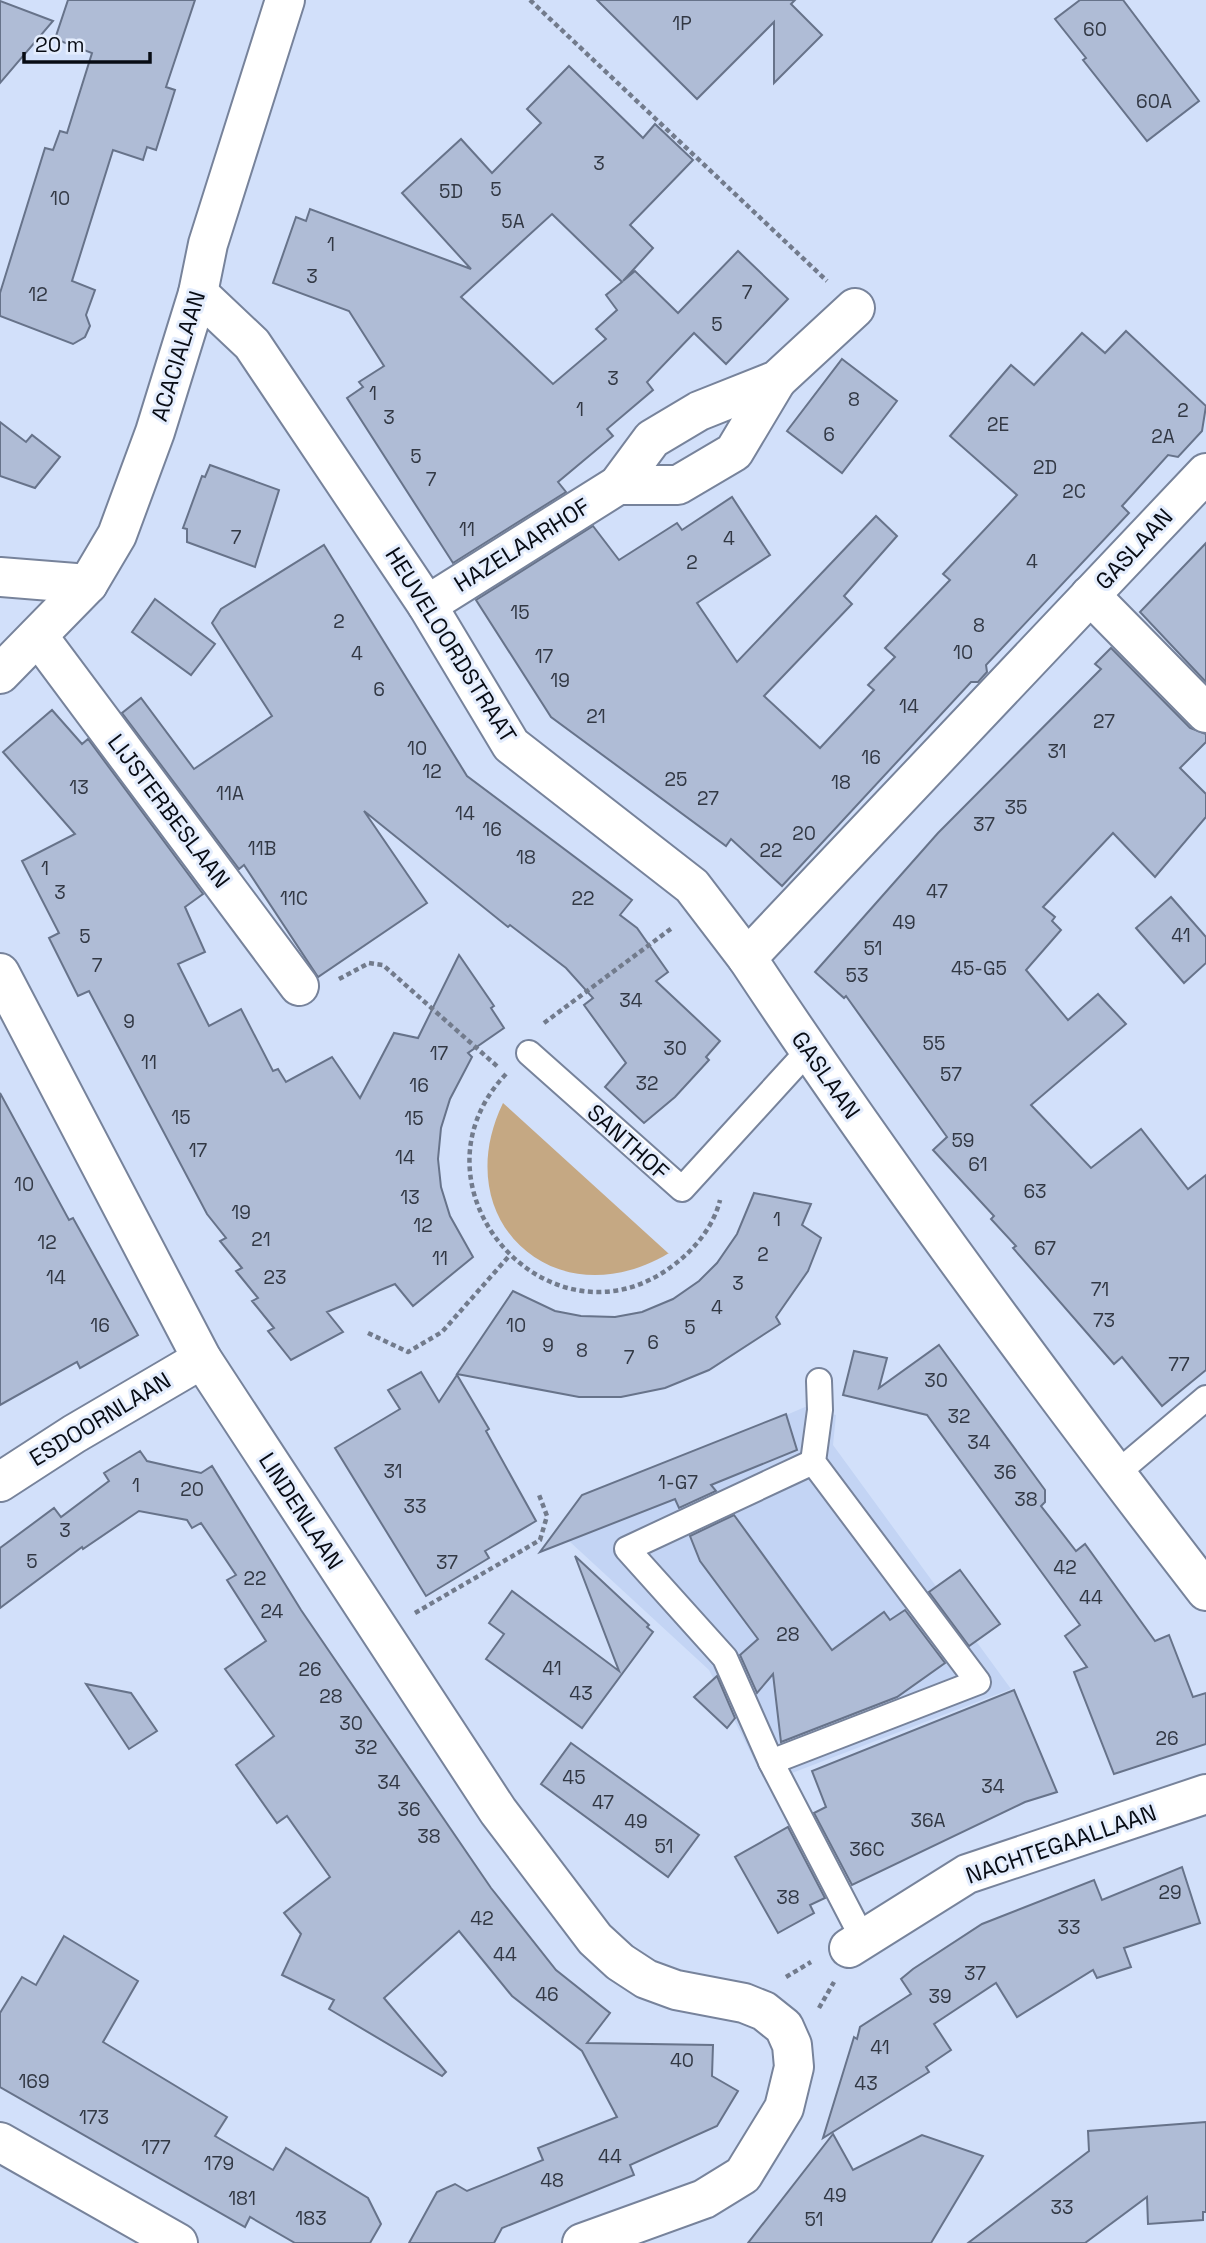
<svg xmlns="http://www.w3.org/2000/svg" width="1206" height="2243" viewBox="0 0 1206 2243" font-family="'Space Grotesk',sans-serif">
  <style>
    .built { fill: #c3d4f4 }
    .green { fill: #c5a883 }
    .building { fill: #afbcd6; stroke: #67738a; stroke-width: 2; fill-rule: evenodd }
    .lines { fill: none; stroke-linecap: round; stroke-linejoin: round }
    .lane-casing { stroke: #77839b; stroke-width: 28 }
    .street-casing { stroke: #77839b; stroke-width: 42 }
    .path { stroke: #727b8c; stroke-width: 4.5; stroke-dasharray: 5 3.5; stroke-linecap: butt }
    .lane { stroke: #fff; stroke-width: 24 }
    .street { stroke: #fff; stroke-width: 38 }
    .labels { text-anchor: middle; stroke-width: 6; stroke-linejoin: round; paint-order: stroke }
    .number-label { font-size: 19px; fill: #323844 }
    .street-label { font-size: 23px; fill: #080c14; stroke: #e4edfd }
  </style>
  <rect width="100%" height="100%" fill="#d2e0fa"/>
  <!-- built -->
  <path class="built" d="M805 1407 836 1415 833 1445 1011 1689 766 1783 709 1670 569 1541 797 1450 784 1416Z"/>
  <!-- green -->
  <path class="green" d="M503 1103 668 1253H669C556 1321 446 1221 503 1103Z"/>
  <!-- building -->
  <g class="building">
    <path d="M68 0H195L166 87 175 90 156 150 147 147 143 160 113 150 72 281 95 290 86 315 90 326 85 337 73 344 0 316V293L45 148 53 150 60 131 67 133 92 53 55 39Z"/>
    <path d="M597 0H795L791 4 822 35 774 83V22L697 99Z"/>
    <path d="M1080 0H1123L1199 101 1147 141 1083 60 1086 58 1055 19Z"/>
    <path d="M0 1 53 21 0 83Z"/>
    <path d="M569 66 643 138 655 124 693 160 630 225 653 248 623 281 635 271 678 313 738 251 788 299 726 364 694 333 647 382 653 390 607 429 613 436 558 482 566 492 453 563 347 398 363 387 359 382 384 366 349 311 273 283 296 217 306 221 310 209 471 269 402 193 461 139 492 173 541 123 527 109ZM552 214 622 282 606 295 617 310 596 329 606 339 553 384 461 297Z"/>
    <path d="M1126 331 1206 406 1202 431 1178 457 1168 455 1122 506 1129 513 986 665 987 672 978 682H971L782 886 731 839 726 846 551 717 476 600 593 526 619 560 677 523 682 530 732 497 770 555 697 603 737 662 876 516 897 536 844 596 852 604 764 696 820 748 874 690 868 685 895 657 885 648 950 580 943 574 1017 495 950 436 1011 365 1034 385 1082 333 1105 353Z"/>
    <path d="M842 359 897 401 842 473 787 431Z"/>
    <path d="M0 422 26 442 32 435 60 457 35 488 0 476Z"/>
    <path d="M210 465 279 490 255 567 187 542V529L183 528 202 476 205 477Z"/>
    <path d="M1206 543V682L1140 612Z"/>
    <path d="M324 545 467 776 632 900 620 915 637 928 668 972 656 981 720 1041 706 1057 709 1060 675 1097 644 1123 605 1087 626 1063 584 1005 593 998 566 968 510 925 508 927 364 811 427 903 318 977 244 865 239 869 122 713 141 698 194 769 272 716 212 623 221 609Z"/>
    <path d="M155 599 215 644 191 675 132 632Z"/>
    <path d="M1111 648 1190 728 1206 734V742L1180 768 1206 794V817L1155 877 1113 833 1043 907 1055 917 1052 921 1061 930 1026 970 1068 1020 1098 994 1126 1024 1031 1105 1091 1168 1141 1129 1188 1189 1206 1175V1370L1162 1406 1122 1357 1114 1364 1013 1248 1016 1246 991 1219 994 1216 933 1150 947 1137 846 996 844 998 815 972 938 833 1101 669 1095 664Z"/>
    <path d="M52 710 82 744 88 739 203 894 185 907 205 952 178 964 209 1026 241 1009 273 1071 278 1069 286 1082 332 1057 360 1098 394 1033 418 1038 459 955 494 1006 491 1008 504 1028 468 1053 472 1057 450 1099 441 1128 438 1159 441 1187 450 1216 473 1257 413 1306 395 1284 327 1312 343 1332 291 1360 268 1331 274 1328 252 1301 258 1298 236 1271 242 1268 220 1241 226 1238 207 1214 89 991 78 996 49 938 59 933 22 861 75 834 3 752Z"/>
    <path d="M1171 897 1206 937V963L1184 983 1136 928Z"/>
    <path d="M0 1093 69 1220 73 1218 138 1335 80 1368 77 1362 0 1405Z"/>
    <path d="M754 1193 811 1204 802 1225 821 1238 808 1271 776 1317 780 1324 709 1370 665 1388 621 1397H579L457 1374 513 1291 555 1311 581 1316 615 1317 642 1312 673 1299 699 1281 717 1263 737 1234Z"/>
    <path d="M939 1345 1045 1490V1502L1041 1506 1076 1551 1085 1544 1155 1641 1169 1635 1193 1697 1206 1693V1744L1114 1774 1074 1672 1087 1667 1065 1636 1080 1625 927 1415 843 1395 854 1351 887 1358 879 1388Z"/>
    <path d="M421 1372 439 1402 457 1375 489 1429 486 1431 536 1521 485 1551 489 1558 426 1596 335 1448 400 1409 388 1390Z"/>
    <path d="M786 1414 797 1450 711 1485 716 1491 679 1508 675 1499 540 1552 582 1495Z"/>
    <path d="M140 1451 147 1461 173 1467 201 1473 212 1466 301 1610 491 1888 556 1970 610 2013 587 2043 713 2045 712 2076 738 2091 717 2126 630 2165 634 2175 502 2228 494 2243H409L437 2192 455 2184 467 2191 543 2160 538 2148 617 2117 582 2051 512 1996 459 1931 384 1998 446 2072 442 2076 329 2009 334 2000 282 1975 301 1934 284 1913 330 1877 287 1816 277 1823 236 1765 274 1736 225 1669 266 1641 227 1580 236 1575 201 1523 192 1528 187 1520 139 1511 83 1549 82 1547 0 1608V1548L54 1508 61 1517 109 1481 104 1473Z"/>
    <path d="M734 1515 832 1650 884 1612 890 1620 905 1610 945 1663 897 1697 781 1742 773 1674 757 1693 740 1655 758 1639 700 1561 690 1536Z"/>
    <path d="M575 1556 649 1625 647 1627 653 1632 582 1728 486 1659 504 1634 489 1623 512 1591 619 1671Z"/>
    <path d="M960 1570 1000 1624 969 1646 929 1592Z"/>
    <path d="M717 1676 735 1718 727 1728 694 1697Z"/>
    <path d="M86 1684 131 1693 157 1731 129 1749Z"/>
    <path d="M1014 1690 1057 1792 1025 1802 852 1885 814 1813 826 1807 812 1771Z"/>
    <path d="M571 1743 699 1835 668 1877 541 1784Z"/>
    <path d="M788 1827 825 1898 810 1905 814 1913 778 1933 735 1857Z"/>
    <path d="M1182 1867 1200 1923 1124 1948 1131 1967 1097 1978 1093 1970 1017 2017 996 1983 934 2024 951 2050 926 2067 929 2072 823 2138 854 2037 857 2039 860 2027 911 1994 901 1979 913 1969 982 1924 1094 1880 1102 1900Z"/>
    <path d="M64 1936 138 1981 103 2042 227 2117 215 2136 273 2170 286 2148 368 2198 381 2224 370 2243H295L250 2217 245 2227 0 2087V2013L22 1977 36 1985Z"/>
    <path d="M1206 2122V2212H1203V2220L1148 2224 1147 2197 1085 2243H968L1089 2151 1088 2131Z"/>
    <path d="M833 2134 853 2170 922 2135 983 2156 931 2243H748Z"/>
  </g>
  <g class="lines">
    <defs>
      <g id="lane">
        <path d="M529 1053 682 1189 808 1051"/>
        <path d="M819 1381 820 1410 813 1462 978 1682 771 1762 862 1937"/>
        <path d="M1116 1474 1206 1398"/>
        <path d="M771 1762 725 1658 627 1549 813 1462"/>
      </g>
      <g id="street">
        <path d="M198 293 252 344 427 605 511 745 692 886 747 958"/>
        <path d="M1206 473 747 958C891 1175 1047 1385 1206 1591"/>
        <path d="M618 485H678L734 452 777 380"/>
        <path d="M0 577 88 584"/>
        <path d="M1090 595 1206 713"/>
        <path d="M427 605 618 485 652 439 699 411 777 380 855 308"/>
        <path d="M38 636 299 986"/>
        <path d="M0 674 88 584 117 535 155 432 198 293 208 244 285 0"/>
        <path d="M0 973 202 1359 498 1811 595 1939 620 1962 646 1979 676 1990 744 2003 764 2011 784 2027 792 2045 794 2067 784 2108 743 2175 704 2199 582 2243"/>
        <path d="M0 1482 74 1434 202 1359"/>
        <path d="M849 1948 967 1874 1206 1794"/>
        <path d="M0 2142 178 2243"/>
      </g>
    </defs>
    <!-- lane casing -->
    <use href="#lane" class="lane-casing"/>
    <!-- street casing -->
    <use href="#street" class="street-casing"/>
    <!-- path -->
    <g class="path">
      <path d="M530 0 827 281"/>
      <path d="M339 979 369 963 383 965 498 1067"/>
      <path d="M544 1023 672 928"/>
      <path d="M506 1074C398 1188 552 1360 675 1264 696 1248 714 1225 720 1200"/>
      <path d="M368 1333 408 1352 442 1332 509 1256"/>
      <path d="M415 1613 540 1540 547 1516 538 1492"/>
      <path d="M786 1977 811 1962"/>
      <path d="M819 2008 834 1982"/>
    </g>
    <!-- lane -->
    <use href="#lane" class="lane"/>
    <!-- street -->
    <use href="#street" class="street"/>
  </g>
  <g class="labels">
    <!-- number labels -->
    <g class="number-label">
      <text x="682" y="30">1P</text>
      <text x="1095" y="36">60</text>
      <text x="1154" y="108">60A</text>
      <text x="599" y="170">3</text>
      <text x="496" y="196">5</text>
      <text x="451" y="198">5D</text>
      <text x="60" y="205">10</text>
      <text x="513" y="228">5A</text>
      <text x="331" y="251">1</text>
      <text x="312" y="283">3</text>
      <text x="747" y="299">7</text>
      <text x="38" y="301">12</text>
      <text x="717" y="331">5</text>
      <text x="613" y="385">3</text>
      <text x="373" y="400">1</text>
      <text x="854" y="406">8</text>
      <text x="580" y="416">1</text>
      <text x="1183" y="417">2</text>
      <text x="389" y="424">3</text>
      <text x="998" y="431">2E</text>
      <text x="829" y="441">6</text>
      <text x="1163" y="443">2A</text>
      <text x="416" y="463">5</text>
      <text x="1045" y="474">2D</text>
      <text x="431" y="486">7</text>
      <text x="1074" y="498">2C</text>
      <text x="467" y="536">11</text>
      <text x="236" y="544">7</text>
      <text x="729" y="545">4</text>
      <text x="1032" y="568">4</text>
      <text x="692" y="569">2</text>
      <text x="520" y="619">15</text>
      <text x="339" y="628">2</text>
      <text x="979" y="632">8</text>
      <text x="963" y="659">10</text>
      <text x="357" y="660">4</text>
      <text x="544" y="663">17</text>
      <text x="560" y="687">19</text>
      <text x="379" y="696">6</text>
      <text x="909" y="713">14</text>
      <text x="596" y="723">21</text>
      <text x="1104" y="728">27</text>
      <text x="417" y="755">10</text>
      <text x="1057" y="758">31</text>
      <text x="871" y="764">16</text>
      <text x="432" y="778">12</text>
      <text x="676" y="786">25</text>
      <text x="841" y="789">18</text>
      <text x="79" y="794">13</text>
      <text x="230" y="800">11A</text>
      <text x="708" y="805">27</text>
      <text x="1016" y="814">35</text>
      <text x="465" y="820">14</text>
      <text x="984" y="831">37</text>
      <text x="492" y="836">16</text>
      <text x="804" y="840">20</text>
      <text x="262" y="855">11B</text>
      <text x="771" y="857">22</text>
      <text x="526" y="864">18</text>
      <text x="45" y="875">1</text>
      <text x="937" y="898">47</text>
      <text x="60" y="899">3</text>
      <text x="294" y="905">11C</text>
      <text x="583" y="905">22</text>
      <text x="904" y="929">49</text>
      <text x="1181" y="942">41</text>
      <text x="85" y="943">5</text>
      <text x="873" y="955">51</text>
      <text x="97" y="972">7</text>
      <text x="979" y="975">45-G5</text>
      <text x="857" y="982">53</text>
      <text x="631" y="1007">34</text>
      <text x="129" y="1028">9</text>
      <text x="934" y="1050">55</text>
      <text x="675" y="1055">30</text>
      <text x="439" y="1060">17</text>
      <text x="149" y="1069">11</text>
      <text x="951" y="1081">57</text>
      <text x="647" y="1090">32</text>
      <text x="419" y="1092">16</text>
      <text x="181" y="1124">15</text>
      <text x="414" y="1125">15</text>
      <text x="963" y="1147">59</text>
      <text x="198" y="1157">17</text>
      <text x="405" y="1164">14</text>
      <text x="978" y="1171">61</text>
      <text x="24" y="1191">10</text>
      <text x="1035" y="1198">63</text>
      <text x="410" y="1204">13</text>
      <text x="241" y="1219">19</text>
      <text x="777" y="1226">1</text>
      <text x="423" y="1232">12</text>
      <text x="261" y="1246">21</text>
      <text x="47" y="1249">12</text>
      <text x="1045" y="1255">67</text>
      <text x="763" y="1261">2</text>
      <text x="440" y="1265">11</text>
      <text x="56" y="1284">14</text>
      <text x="275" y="1284">23</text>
      <text x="738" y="1290">3</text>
      <text x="1100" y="1296">71</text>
      <text x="717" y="1314">4</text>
      <text x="1104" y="1327">73</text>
      <text x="100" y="1332">16</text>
      <text x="516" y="1332">10</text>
      <text x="690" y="1334">5</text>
      <text x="653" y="1349">6</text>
      <text x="548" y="1352">9</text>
      <text x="582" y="1357">8</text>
      <text x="629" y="1364">7</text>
      <text x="1179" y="1371">77</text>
      <text x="936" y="1387">30</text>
      <text x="959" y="1423">32</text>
      <text x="979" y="1449">34</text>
      <text x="393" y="1478">31</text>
      <text x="1005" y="1479">36</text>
      <text x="678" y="1489">1-G7</text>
      <text x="136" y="1492">1</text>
      <text x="192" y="1496">20</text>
      <text x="1026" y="1506">38</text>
      <text x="415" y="1513">33</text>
      <text x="65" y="1537">3</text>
      <text x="32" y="1568">5</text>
      <text x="447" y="1569">37</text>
      <text x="1065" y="1574">42</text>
      <text x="255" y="1585">22</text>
      <text x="1091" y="1604">44</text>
      <text x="272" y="1618">24</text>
      <text x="788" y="1641">28</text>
      <text x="552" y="1675">41</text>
      <text x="310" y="1676">26</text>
      <text x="581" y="1700">43</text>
      <text x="331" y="1703">28</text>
      <text x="351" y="1730">30</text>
      <text x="1167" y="1745">26</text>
      <text x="366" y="1754">32</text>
      <text x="574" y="1784">45</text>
      <text x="389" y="1789">34</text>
      <text x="993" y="1793">34</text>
      <text x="603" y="1809">47</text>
      <text x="409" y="1816">36</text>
      <text x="928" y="1827">36A</text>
      <text x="636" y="1828">49</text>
      <text x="429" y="1843">38</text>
      <text x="664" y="1853">51</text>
      <text x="867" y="1856">36C</text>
      <text x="1170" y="1899">29</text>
      <text x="788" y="1904">38</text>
      <text x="482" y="1925">42</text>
      <text x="1069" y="1934">33</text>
      <text x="505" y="1961">44</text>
      <text x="975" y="1980">37</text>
      <text x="547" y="2001">46</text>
      <text x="940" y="2003">39</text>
      <text x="880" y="2054">41</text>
      <text x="682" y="2067">40</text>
      <text x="34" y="2088">169</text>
      <text x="866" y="2090">43</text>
      <text x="94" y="2124">173</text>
      <text x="156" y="2154">177</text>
      <text x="610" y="2163">44</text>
      <text x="219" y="2170">179</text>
      <text x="552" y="2187">48</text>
      <text x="835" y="2202">49</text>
      <text x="242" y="2205">181</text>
      <text x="1062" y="2214">33</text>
      <text x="311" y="2225">183</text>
      <text x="814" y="2226">51</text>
    </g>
    <!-- street labels -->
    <g class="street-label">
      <text transform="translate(178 356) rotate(-73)" y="8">ACACIALAAN</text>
      <text transform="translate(522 545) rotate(-32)" y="8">HAZELAARHOF</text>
      <text transform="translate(1134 549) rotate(-47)" y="8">GASLAAN</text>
      <text transform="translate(451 645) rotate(58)" y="8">HEUVELOORDSTRAAT</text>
      <text transform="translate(169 811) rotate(53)" y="8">LIJSTERBESLAAN</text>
      <text transform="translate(826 1075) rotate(55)" y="8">GASLAAN</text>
      <text transform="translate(628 1142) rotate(42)" y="8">SANTHOF</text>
      <text transform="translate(100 1419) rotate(-31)" y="8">ESDOORNLAAN</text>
      <text transform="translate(301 1511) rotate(57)" y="8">LINDENLAAN</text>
      <text transform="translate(1061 1844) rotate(-19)" y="8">NACHTEGAALLAAN</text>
    </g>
  </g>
  <!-- scale -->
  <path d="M24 52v10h126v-10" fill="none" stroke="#080c14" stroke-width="3.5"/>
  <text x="35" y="52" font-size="21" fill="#080c14" stroke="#e4edfd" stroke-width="5" paint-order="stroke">20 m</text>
</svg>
